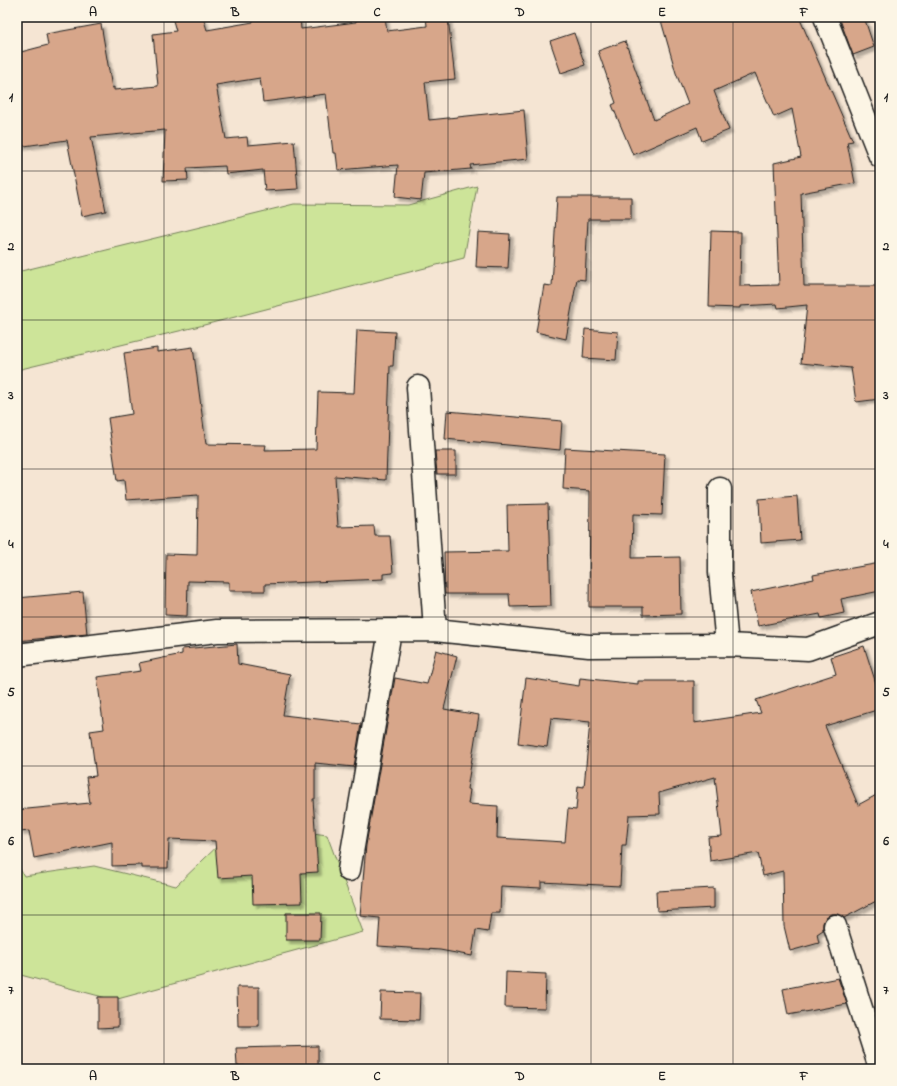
<svg xmlns="http://www.w3.org/2000/svg" width="897" height="1086" viewBox="0 0 897 1086" font-family="'Indie Flower',sans-serif">
  <style>
    .green { fill: #cde499; stroke: #74805a }
    .building { fill: #d7a68a; stroke: #1c1c1c; filter: url(#shadow) }
    .lines { fill: none; stroke-linecap: round; stroke-linejoin: round }
    .minor-casing { stroke: #1c1c1c; stroke-width: 25 }
    .minor { stroke: #fcf5e5; stroke-width: 22 }
    .grid { fill: none; stroke: #1c1c1c; stroke-width: 1; stroke-opacity: 0.55 }
    .neatline { fill: none; stroke: #1c1c1c; stroke-width: 1.5 }
    .grid-label { font-size: 13px; text-anchor: middle; font-weight: bold; fill: #1c1c1c }
  </style>
  <defs>
    <filter id="shadow"><feDropShadow dx="3.5" dy="3.5" stdDeviation="1" flood-color="#0004"/></filter>
  </defs>
  <rect width="100%" height="100%" fill="#f5e5d3"/>
  <filter id="ink" filterUnits="userSpaceOnUse"><feTurbulence type="fractalNoise" baseFrequency=".025" numOctaves="2"/><feDisplacementMap in="SourceGraphic" scale="8" xChannelSelector="R" yChannelSelector="G"/><feConvolveMatrix kernelMatrix="1 2 1 2 8 2 1 2 1" color-interpolation-filters="sRGB"/></filter>
  <g filter="url(#ink)">
    <!-- green -->
    <g class="green">
      <path d="M477 186 464 258 204 325 17 370V272L294 204 408 205Z"/>
      <path d="M299 831 327 835 363 932 114 1000 17 974V864L24 876 94 866 176 886 228 836Z"/>
    </g>
    <!-- building -->
    <g class="building">
      <path d="M172 17H203L207 30 253 22 252 17H300L301 29 356 22V17H385L387 31 427 26 426 17H448L455 79 425 82 429 120 524 110 528 159 470 165 471 169 424 173 421 200 395 197 398 165 338 170 336 153H333L326 94 263 102 260 78 216 85 226 139 247 137 248 145 294 141 298 189 265 191 263 170 226 174 225 166 187 168 188 180 163 181 165 130 91 137 106 211 82 216 67 140 17 147V53L48 45 46 34 101 24 112 88 114 87V90L158 86 153 34 176 31Z"/>
      <path d="M660 17H799L853 141 847 142 855 183 801 193 804 286H880V399L856 402 851 368 801 363 807 305 778 308 777 304 740 306V308L709 307 711 231 741 232 740 286 779 285 774 163 801 157 792 109 774 117 755 73 714 91 729 130 702 141 697 127 633 155 612 105 616 103 598 51 625 41 654 120 688 104 676 73Z"/>
      <path d="M839 17H864L874 47 853 55Z"/>
      <path d="M574 33 585 65 561 73 550 41Z"/>
      <path d="M557 197H631V219H588L585 280 577 279 566 339 536 332 544 285 552 286Z"/>
      <path d="M478 232 510 234 508 268 476 267Z"/>
      <path d="M585 329 618 332 616 360 583 358Z"/>
      <path d="M357 330 395 332 393 366H390L386 480 335 476 338 527 374 526 375 536H390L393 573 383 574V579L265 584V591H229V582L188 581 187 616 165 615 166 554 197 555 198 495 126 500 124 480 117 481 108 418 132 414 124 353 157 348V352L193 347 206 444 266 445 265 450 316 449 318 392 354 393Z"/>
      <path d="M447 411 562 421 560 450 445 439Z"/>
      <path d="M565 448 665 454 662 515 633 514 632 558 680 557 681 614 643 615V607H589L590 491 563 489Z"/>
      <path d="M435 451H456V474H437Z"/>
      <path d="M797 496 800 540 761 543 759 499Z"/>
      <path d="M548 504 551 606 510 607 509 594H445L444 552 508 551 507 505Z"/>
      <path d="M880 563V591L841 599 844 613 821 618 820 614 758 626 751 592 814 579 813 575Z"/>
      <path d="M83 592 87 634 17 641V598Z"/>
      <path d="M237 644 238 664 290 674 283 715 361 724 354 767 315 763V799H313L318 872 301 873 302 903 253 904 252 876 218 878 215 841 169 839 168 868H142V865L112 866V842L34 858 29 831 20 832 17 810 90 803 86 777 96 776 90 731 104 729 97 677 141 671 139 663 182 654V649Z"/>
      <path d="M864 646 880 696V709L825 726 858 805 880 793V899L844 918 837 914H831L826 917 823 923V930L817 934 819 943 790 951 784 926 783 871 763 876 758 853 710 861 708 837 722 836 715 777 659 793 660 814 629 815 626 845H622L620 886 541 882V888L501 886 500 913H491L488 932 476 930 472 956 440 950 378 946 380 918 360 916 366 845 395 678 427 684 436 650 457 656 444 709 479 715 467 789 470 790 468 804 498 806 497 838 565 842 568 809 576 810 578 786 584 787 590 722 551 718 547 747 518 743 526 678 579 686 580 678 638 684V681H694V723L761 713 756 700 836 674 831 657Z"/>
      <path d="M714 888V908L657 911 656 891Z"/>
      <path d="M286 913H321L320 940H286Z"/>
      <path d="M506 972 546 974 545 1008 505 1007Z"/>
      <path d="M838 978 847 1004 788 1015 783 989Z"/>
      <path d="M237 987H259V1026H238Z"/>
      <path d="M381 992 420 993 419 1020 380 1019Z"/>
      <path d="M98 997H118V1027L98 1028Z"/>
      <path d="M318 1046V1066H270V1069H246L245 1066H237L236 1048Z"/>
    </g>
    <g class="lines">
      <defs>
        <g id="minor">
          <path d="M825 17 880 156"/>
          <path d="M418 387 435 630"/>
          <path d="M720 489V572L727 645"/>
          <path d="M17 655 217 631 435 630 589 646 727 645 808 649 880 623"/>
          <path d="M349 870 390 631"/>
          <path d="M835 926 880 1068"/>
        </g>
      </defs>
      <!-- minor casing -->
      <use href="#minor" class="minor-casing"/>
      <!-- minor -->
      <use href="#minor" class="minor"/>
    </g>
  </g>
  <!-- grid -->
  <path class="grid" d="M164 17V1069M306 17V1069M448 17V1069M591 17V1069M733 17V1069M17 171H880M17 320H880M17 469H880M17 617H880M17 766H880M17 915H880"/>
  <!-- margin -->
  <rect width="897" height="1086" fill="none" stroke="#fcf5e5" stroke-width="44"/>
  <rect x="22" y="22" width="853" height="1042" class="neatline"/>
  <g class="grid-label">
    <text x="93" y="16">A</text>
    <text x="235" y="16">B</text>
    <text x="377" y="16">C</text>
    <text x="520" y="16">D</text>
    <text x="662" y="16">E</text>
    <text x="804" y="16">F</text>
    <text x="11" y="101">1</text>
    <text x="886" y="101">1</text>
    <text x="11" y="250">2</text>
    <text x="886" y="250">2</text>
    <text x="11" y="399">3</text>
    <text x="886" y="399">3</text>
    <text x="11" y="548">4</text>
    <text x="886" y="548">4</text>
    <text x="11" y="696">5</text>
    <text x="886" y="696">5</text>
    <text x="11" y="845">6</text>
    <text x="886" y="845">6</text>
    <text x="11" y="994">7</text>
    <text x="886" y="994">7</text>
    <text x="93" y="1080">A</text>
    <text x="235" y="1080">B</text>
    <text x="377" y="1080">C</text>
    <text x="520" y="1080">D</text>
    <text x="662" y="1080">E</text>
    <text x="804" y="1080">F</text>
  </g>
</svg>
